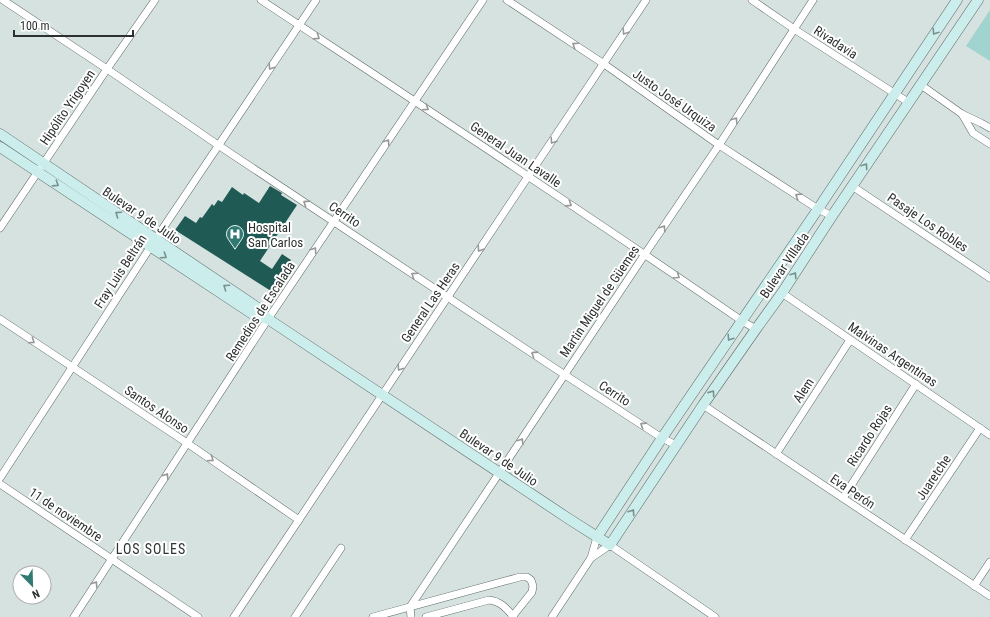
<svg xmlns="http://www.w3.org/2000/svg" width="990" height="617" viewBox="0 0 990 617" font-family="'Roboto Condensed',sans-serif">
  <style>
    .green { fill: #a2d4cf }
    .building { fill: #1f5a55 }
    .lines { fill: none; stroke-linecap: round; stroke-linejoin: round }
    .street-casing { stroke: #5b6664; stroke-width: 8 }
    .secondary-casing { stroke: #5b6664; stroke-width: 11 }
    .street { stroke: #fff; stroke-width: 7 }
    .secondary { stroke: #cbeeec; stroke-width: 10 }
    .oneway { stroke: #969898 }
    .oneway2 { stroke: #7c908e }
    .labels { text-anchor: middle; stroke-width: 4; stroke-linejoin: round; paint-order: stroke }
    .street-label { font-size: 13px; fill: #2c3130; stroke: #fff }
    .poi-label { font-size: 13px; fill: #2c3130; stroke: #fff; text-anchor: start }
    .neighbourhood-label { font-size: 14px; letter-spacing: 1px; fill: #2c3534; stroke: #fff }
  </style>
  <rect width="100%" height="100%" fill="#d6e2e0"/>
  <!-- green -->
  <path class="green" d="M990 10V61L966 46Z"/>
  <!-- building -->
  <path class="building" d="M270 186 282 193 281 195 297 205 260 261 272 269 282 254 291 260 271 291 175 230 185 216 196 223 200 217 202 218 212 204 214 206 218 200 222 202 232 187 243 195 244 193 259 203Z"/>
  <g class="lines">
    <defs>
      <g id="street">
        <path d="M3 0 107 69 218 145 565 375 662 438 676 445"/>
        <path d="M261 0C422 106 583 211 742 321L756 329"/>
        <path d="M507 0 604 64 719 145 818 209 832 216"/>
        <path d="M752 0 794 29 908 102"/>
        <path d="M921 85 962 114 981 123 990 128"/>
        <path d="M962 114 973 133 990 144"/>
        <path d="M852 186 990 278"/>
        <path d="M0 228 107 69 155 0"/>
        <path d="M782 293 990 435"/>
        <path d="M0 319 187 443 299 520"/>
        <path d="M703 405 990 596"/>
        <path d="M776 454 850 340"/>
        <path d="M0 478 153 243 316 0"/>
        <path d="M0 484 198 617"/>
        <path d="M843 498 916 384"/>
        <path d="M905 540 980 428"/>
        <path d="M591 558 610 545 715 617"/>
        <path d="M974 586 990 562"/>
        <path d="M74 617 268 319 483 0"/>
        <path d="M234 617 646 0"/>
        <path d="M295 617 341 548"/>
        <path d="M373 617 520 577H527L531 580 533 586 532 592 512 617"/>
        <path d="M411 617 410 607 645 254 719 145 813 0"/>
        <path d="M426 617 489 600C500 601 506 608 513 616"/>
        <path d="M552 617 591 558 597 537"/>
      </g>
      <g id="secondary">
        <path d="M0 134 258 308 268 319 569 519 610 545 703 405 756 329 782 293 832 216 978 0"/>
        <path d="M0 147 254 315 268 319"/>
        <path d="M597 537 662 438 818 209 957 0"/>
      </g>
    </defs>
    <!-- street casing -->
    <use href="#street" class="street-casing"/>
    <!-- secondary casing -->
    <use href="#secondary" class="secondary-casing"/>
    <!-- street -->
    <use href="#street" class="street"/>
    <!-- secondary -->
    <use href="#secondary" class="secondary"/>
  </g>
  <!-- one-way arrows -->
  <defs><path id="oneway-chevron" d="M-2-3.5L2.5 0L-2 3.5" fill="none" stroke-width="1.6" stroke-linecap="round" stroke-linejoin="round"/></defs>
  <g class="oneway">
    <use href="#oneway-chevron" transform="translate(625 32) rotate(124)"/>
    <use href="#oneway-chevron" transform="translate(317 37) rotate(33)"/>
    <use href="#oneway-chevron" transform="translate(575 45) rotate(-146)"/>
    <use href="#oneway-chevron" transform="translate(271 67) rotate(124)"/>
    <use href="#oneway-chevron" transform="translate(426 108) rotate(34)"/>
    <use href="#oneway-chevron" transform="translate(735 120) rotate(-57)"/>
    <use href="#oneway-chevron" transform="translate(553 141) rotate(124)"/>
    <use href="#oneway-chevron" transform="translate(387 142) rotate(-56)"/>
    <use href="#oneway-chevron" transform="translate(798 196) rotate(-147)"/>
    <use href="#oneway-chevron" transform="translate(306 203) rotate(-147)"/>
    <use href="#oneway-chevron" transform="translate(569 204) rotate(33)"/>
    <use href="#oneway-chevron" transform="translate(663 228) rotate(-56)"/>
    <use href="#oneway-chevron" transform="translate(480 249) rotate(124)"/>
    <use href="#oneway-chevron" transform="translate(314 250) rotate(-56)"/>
    <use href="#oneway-chevron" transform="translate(414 275) rotate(-146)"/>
    <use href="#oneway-chevron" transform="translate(677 276) rotate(35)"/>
    <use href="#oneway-chevron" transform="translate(32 341) rotate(34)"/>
    <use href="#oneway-chevron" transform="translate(534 354) rotate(-147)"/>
    <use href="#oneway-chevron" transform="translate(400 368) rotate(124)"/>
    <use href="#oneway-chevron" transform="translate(643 425) rotate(-147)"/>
    <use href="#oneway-chevron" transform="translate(521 441) rotate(-57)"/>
    <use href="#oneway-chevron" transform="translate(211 459) rotate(34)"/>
    <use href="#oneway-chevron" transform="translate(166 476) rotate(-57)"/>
    <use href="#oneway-chevron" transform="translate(95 584) rotate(-57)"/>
  </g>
  <g class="oneway2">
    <use href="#oneway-chevron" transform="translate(935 32) rotate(124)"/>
    <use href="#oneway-chevron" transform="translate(865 166) rotate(-56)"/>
    <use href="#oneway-chevron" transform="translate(56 184) rotate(33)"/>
    <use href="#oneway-chevron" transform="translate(118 214) rotate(-146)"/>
    <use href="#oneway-chevron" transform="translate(164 256) rotate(34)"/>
    <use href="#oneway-chevron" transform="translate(794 275) rotate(-57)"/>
    <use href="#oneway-chevron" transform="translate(226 287) rotate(-146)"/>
    <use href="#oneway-chevron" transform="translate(730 338) rotate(124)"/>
    <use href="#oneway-chevron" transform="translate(712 393) rotate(-55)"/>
    <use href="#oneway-chevron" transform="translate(632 512) rotate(-56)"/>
  </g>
  <!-- icons -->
  <defs>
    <symbol id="hospital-pin" viewBox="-11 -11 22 30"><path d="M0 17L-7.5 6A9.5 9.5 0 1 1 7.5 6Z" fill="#317973" stroke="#fff"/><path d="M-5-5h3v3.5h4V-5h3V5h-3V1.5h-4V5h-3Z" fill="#fff"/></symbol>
  </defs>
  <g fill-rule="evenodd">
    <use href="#hospital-pin" x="225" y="224" width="20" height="27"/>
  </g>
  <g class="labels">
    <!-- street labels -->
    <g class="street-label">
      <text transform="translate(836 42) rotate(33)" y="5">Rivadavia</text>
      <text transform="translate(675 100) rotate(35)" y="5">Justo José Urquiza</text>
      <text transform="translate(67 107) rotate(-56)" y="5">Hipólito Yrigoyen</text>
      <text transform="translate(516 154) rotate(34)" y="5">General Juan Lavalle</text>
      <text transform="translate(345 214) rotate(34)" y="5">Cerrito</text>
      <text transform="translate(142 215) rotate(34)" y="5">Bulevar 9 de Julio</text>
      <text transform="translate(928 222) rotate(34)" y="5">Pasaje Los Robles</text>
      <text transform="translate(784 265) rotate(-56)" y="5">Bulevar Villada</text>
      <text transform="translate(120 271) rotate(-57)" y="5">Fray Luis Beltrán</text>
      <text transform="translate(599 301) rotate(-56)" y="5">Martin Miguel de Güemes</text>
      <text transform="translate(430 302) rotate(-56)" y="5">General Las Heras</text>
      <text transform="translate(260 311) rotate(-57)" y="5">Remedios de Escalada</text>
      <text transform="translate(893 354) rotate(34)" y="5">Malvinas Argentinas</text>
      <text transform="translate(803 390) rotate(-57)" y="5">Alem</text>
      <text transform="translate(615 393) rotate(33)" y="5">Cerrito</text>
      <text transform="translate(157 409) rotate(34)" y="5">Santos Alonso</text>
      <text transform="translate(869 435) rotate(-57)" y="5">Ricardo Rojas</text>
      <text transform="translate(499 457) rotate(34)" y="5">Bulevar 9 de Julio</text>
      <text transform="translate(933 477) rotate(-56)" y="5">Juaretche</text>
      <text transform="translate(853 491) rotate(34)" y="5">Eva Perón</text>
      <text transform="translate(66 514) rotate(34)" y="5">11 de noviembre</text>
    </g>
    <!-- poi labels -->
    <g class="poi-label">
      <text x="248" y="232">Hospital<tspan x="248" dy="15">San Carlos</tspan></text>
    </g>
    <!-- neighbourhood labels -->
    <g class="neighbourhood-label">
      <text x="151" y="554">LOS SOLES</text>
    </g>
  </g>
  <!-- north arrow -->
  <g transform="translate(32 585) rotate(157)"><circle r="19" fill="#ffffff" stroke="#abadac"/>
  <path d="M0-3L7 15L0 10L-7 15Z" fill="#317973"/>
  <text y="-6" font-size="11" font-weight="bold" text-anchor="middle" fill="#2c3130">N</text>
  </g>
  <!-- scale -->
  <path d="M14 30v6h119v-6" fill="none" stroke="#2c3130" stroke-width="2"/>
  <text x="20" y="30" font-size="12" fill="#2c3130" stroke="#ffffff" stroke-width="3" paint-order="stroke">100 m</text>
</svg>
